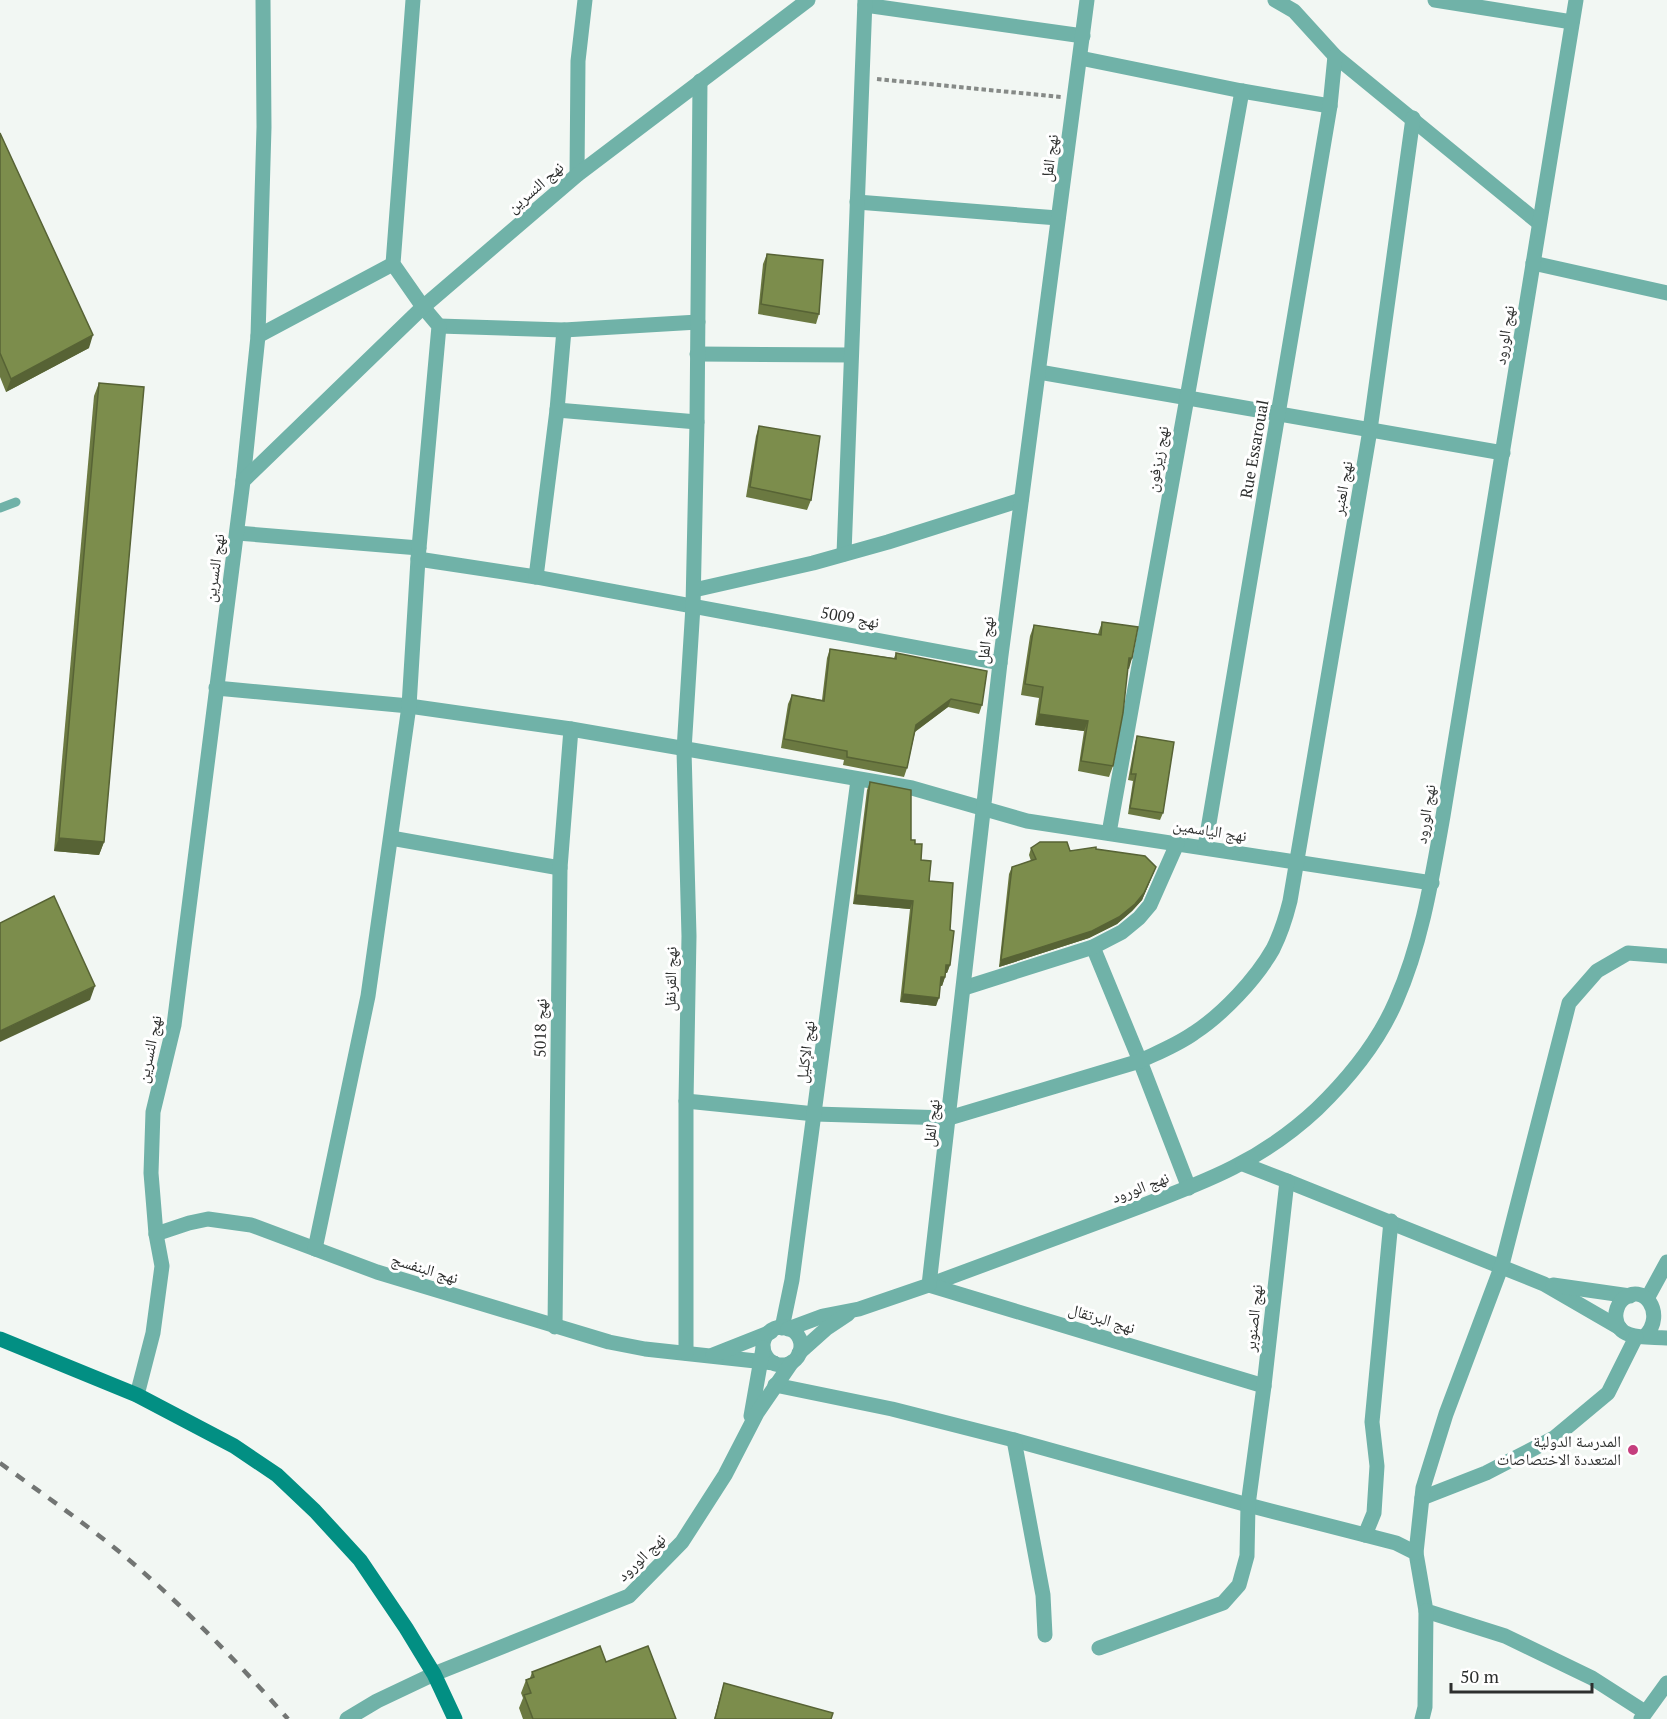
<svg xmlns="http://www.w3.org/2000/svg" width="1667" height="1719" viewBox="0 0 1667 1719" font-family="'PT Serif','Noto Naskh Arabic',serif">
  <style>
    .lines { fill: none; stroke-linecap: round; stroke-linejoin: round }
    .path { stroke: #868a87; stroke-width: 4; stroke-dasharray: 4.5 3; stroke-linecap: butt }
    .service { stroke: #70b2a8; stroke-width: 9 }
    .minor { stroke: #70b2a8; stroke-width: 15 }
    .tertiary { stroke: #70b2a8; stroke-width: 15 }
    .secondary { stroke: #028f83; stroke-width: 15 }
    .rail { stroke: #727573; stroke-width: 4.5; stroke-dasharray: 10 10; stroke-linecap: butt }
    .wall { fill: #6b7941 }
    .shaded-wall { fill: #576335 }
    .building { fill: #7c8d4c; stroke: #576335; stroke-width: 1.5 }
    .poi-dot { fill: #c53e7d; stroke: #fff; stroke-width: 2 }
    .labels { text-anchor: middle; stroke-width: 6; stroke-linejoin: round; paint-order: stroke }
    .street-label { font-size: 16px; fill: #2d2f2e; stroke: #fff }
    .poi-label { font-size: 16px; fill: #2d2f2e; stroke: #fff; text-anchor: end }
  </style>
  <rect width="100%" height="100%" fill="#f2f7f3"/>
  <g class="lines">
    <!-- path -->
    <path class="path" d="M877 79 1061 97"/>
    <!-- service -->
    <path class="service" d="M0 508 16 502"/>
    <!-- minor -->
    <g class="minor">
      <path d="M1275 0 1294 11 1335 56 1539 223"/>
      <path d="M1435 0 1572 22"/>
      <path d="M865 5 1083 36"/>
      <path d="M1080 58 1242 91 1330 106"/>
      <path d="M577 175 578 61 585 0"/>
      <path d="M857 202 1058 218"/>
      <path d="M1533 263 1667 293"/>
      <path d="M439 326 564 330 698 322"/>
      <path d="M258 336 393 264"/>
      <path d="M697 354 851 355"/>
      <path d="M1039 372 1503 453"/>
      <path d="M557 410 697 422"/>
      <path d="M243 481 258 336 264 127 263 0"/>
      <path d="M237 533 419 548"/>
      <path d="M844 554 865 0"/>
      <path d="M418 559 536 577 1000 663"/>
      <path d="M536 577 557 410 564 330"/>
      <path d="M694 590 813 563 888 542 1021 500"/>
      <path d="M216 688 409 706 571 729 912 788 1027 821 1432 883"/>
      <path d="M1109 833 1242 91"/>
      <path d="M391 838 560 868"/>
      <path d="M1205 847 1330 106 1335 56"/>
      <path d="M1093 947 1140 1061 1189 1188"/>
      <path d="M964 988 1093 947 1122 932 1139 918 1150 905 1177 844"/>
      <path d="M686 1101 815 1114 949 1118 1140 1061C1159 1052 1177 1045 1194 1033 1223 1014 1256 979 1273 949 1281 933 1286 917 1290 901L1370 430 1413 118"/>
      <path d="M1287 1181 1544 1284 1620 1328"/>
      <path d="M156 1234 189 1223 208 1219 251 1225 377 1272 609 1342 645 1349 774 1363"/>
      <path d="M315 1249 368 996 409 706 418 559 439 326 423 307 393 264 413 0"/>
      <path d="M929 1285C991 1262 1053 1239 1115 1216 1193 1186 1255 1167 1317 1109 1350 1077 1378 1043 1396 1001 1422 942 1432 878 1443 816 1452 761 1461 706 1470 651 1506 434 1542 217 1576 0"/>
      <path d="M929 1285 1264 1386"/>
      <path d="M1553 1285 1630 1296"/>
      <path d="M1648 1297 1667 1262"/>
      <path d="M555 1327 560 868 571 729"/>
      <path d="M782 1328 792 1280 858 780"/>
      <path d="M1645 1336C1667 1314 1643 1280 1622 1300 1618 1304 1615 1312 1616 1318 1618 1342 1650 1336 1667 1338"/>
      <path d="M686 1353V1101L689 936 684 750 693 606 697 422 700 81"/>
      <path d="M713 1355 771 1332"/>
      <path d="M775 1385 892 1409 1014 1440 1248 1505 1365 1535 1374 1513 1377 1466 1372 1422 1391 1221"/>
      <path d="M1014 1440 1043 1595 1045 1635"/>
      <path d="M1422 1498 1486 1473 1554 1438 1608 1393 1636 1337"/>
      <path d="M1365 1535 1396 1543 1416 1553 1426 1611 1505 1636 1592 1678 1645 1712"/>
      <path d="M1416 1553 1423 1488 1446 1414 1502 1265 1569 1003 1597 971 1628 953 1667 956"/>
      <path d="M1099 1648 1223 1603 1239 1585 1247 1556 1248 1505 1264 1386 1287 1181 1243 1164"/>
      <path d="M347 1719 377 1701 434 1674"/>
      <path d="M1422 1719 1425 1707 1426 1611"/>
      <path d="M1641 1719 1667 1683"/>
    </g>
    <!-- tertiary -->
    <g class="tertiary">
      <circle cx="782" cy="1346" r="19"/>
      <path d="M788 1329 823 1316 859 1309 929 1285 1000 663 1087 0"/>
      <path d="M799 1353 827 1328 848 1314"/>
      <path d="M137 1395 153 1333 162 1266 156 1234 151 1173 153 1112 174 1025 243 481 423 307 577 175 808 0"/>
      <path d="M751 1416 763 1348"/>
      <path d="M434 1674 629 1596 682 1542 725 1475 757 1413 792 1362"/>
    </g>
    <!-- secondary -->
    <path class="secondary" d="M0 1339 137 1395 234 1446 277 1475 315 1511 360 1560 406 1628 434 1674 455 1719"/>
    <!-- rail -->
    <path class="rail" d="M0 1463C48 1498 98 1532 143 1572 194 1617 242 1667 288 1719"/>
  </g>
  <!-- wall -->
  <g class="wall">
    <path d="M0 133 89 348 6 392 0 377Z"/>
    <path d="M767 254 819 314 816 324 758 314 763 264Z"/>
    <path d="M99 383 104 842 99 855 54 851 94 396Z"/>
    <path d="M759 426 811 500 807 510 746 497 756 436Z"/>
    <path d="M1102 622 1132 658 1128 669 1113 766 1109 777 1078 771 1084 731 1035 725 1039 698 1021 695 1030 636 1034 625 1098 634Z"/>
    <path d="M830 649 894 658 896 653 982 705 979 714 948 707 915 732 907 768 904 777 843 765 844 760 781 748 788 704 792 695 822 700 827 658Z"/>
    <path d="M1137 736 1163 813 1160 820 1128 814 1133 781 1128 780 1135 743Z"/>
    <path d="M870 782 911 840 915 844 950 930V965L947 973H945V977L942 986 940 985 936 1006 900 1002 910 909 853 904 867 790Z"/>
    <path d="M1031 848 1070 851 1096 849 1156 867 1142 900 1132 911 1117 924 1089 938 999 967 1009 874 1012 867 1031 861 1029 855Z"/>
    <path d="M606 1662 676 1719H523L519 1708 523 1698 521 1693 526 1680 530 1678 532 1672Z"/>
    <path d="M724 1683 831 1719H714L720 1697Z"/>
  </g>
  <!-- shaded-wall -->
  <g class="shaded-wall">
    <path d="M93 335 89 348 6 392 11 379Z"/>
    <path d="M1129 658H1132L1129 669 1126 668Z"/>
    <path d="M951 699 948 707 913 733 916 725Z"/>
    <path d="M1039 714 1088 721 1084 731 1035 725Z"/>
    <path d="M59 838 104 842 99 855 54 851Z"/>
    <path d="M1156 867 1142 900 1132 911 1117 924 1089 938 999 967 1001 960Z"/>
    <path d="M856 895 913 901 910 909 853 904Z"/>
    <path d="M946 965H950L947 973H943Z"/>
    <path d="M941 977H945L942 986 938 985Z"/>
    <path d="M95 986 90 1000 0 1042V1031Z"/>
    <path d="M903 994 939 998 936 1006 900 1002Z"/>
  </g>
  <!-- building -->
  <g class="building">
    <path d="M0 133 93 335 11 379 0 353Z"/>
    <path d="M767 254 823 260 819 314 761 304Z"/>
    <path d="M99 383 144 387 104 842 59 838Z"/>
    <path d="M759 426 820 436 811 500 750 487Z"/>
    <path d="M1102 622 1138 627 1132 658H1129L1123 713 1113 766 1081 761 1088 721 1039 714 1043 687 1025 684 1034 625 1101 635Z"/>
    <path d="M830 649 896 659V653L987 671 982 705 951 699 916 725 907 768 847 757V751L784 739 792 695 824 701Z"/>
    <path d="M1137 736 1174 742 1163 813 1130 808 1136 774H1131Z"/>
    <path d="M870 782 911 790V840H915V844H922L921 860 931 861 929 881 953 883 950 930 954 931 950 965H946L945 977H941L939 998 903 994 913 901 856 895Z"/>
    <path d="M1040 842H1067L1070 851 1096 847V849L1145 856 1156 867 1144 893 1135 904 1119 917 1092 931 1001 960 1012 867 1036 859 1031 848Z"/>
    <path d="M54 896 95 986 0 1031V923Z"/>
    <path d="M600 1646 606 1662 648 1646 676 1719H533L524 1695 531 1693 526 1680 534 1677 532 1672Z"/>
    <path d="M724 1683 833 1713 831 1719H715Z"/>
  </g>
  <!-- markers -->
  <circle class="poi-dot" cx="1633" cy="1450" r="6"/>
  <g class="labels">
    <!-- street labels -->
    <g class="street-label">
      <text transform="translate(1049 158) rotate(-82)" y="6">نهج الفل</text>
      <text transform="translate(535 187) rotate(-41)" y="6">نهج النسرين</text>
      <text transform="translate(1504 335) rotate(-81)" y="6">نهج الورود</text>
      <text transform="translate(1254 449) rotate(-80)" y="6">Rue Essaroual</text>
      <text transform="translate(1157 459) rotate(-80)" y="6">نهج زيزفون</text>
      <text transform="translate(1342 488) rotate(-80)" y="6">نهج العنبر</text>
      <text transform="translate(214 568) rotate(-82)" y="6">نهج النسرين</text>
      <text transform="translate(850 617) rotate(10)" y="6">نهج 5009</text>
      <text transform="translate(985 640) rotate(-83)" y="6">نهج الفل</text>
      <text transform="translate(1425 814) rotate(-81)" y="6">نهج الورود</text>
      <text transform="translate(1210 830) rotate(9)" y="6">نهج الياسمين</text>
      <text transform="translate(670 979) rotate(-89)" y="6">نهج القرنفل</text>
      <text transform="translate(540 1028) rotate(-89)" y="6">نهج 5018</text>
      <text transform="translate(149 1049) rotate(-78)" y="6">نهج النسرين</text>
      <text transform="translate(805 1052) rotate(-83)" y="6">نهج الإكليل</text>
      <text transform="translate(931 1123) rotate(-83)" y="6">نهج الفل</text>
      <text transform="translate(1140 1187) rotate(-21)" y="6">نهج الورود</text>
      <text transform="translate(425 1268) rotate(17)" y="6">نهج البنفسج</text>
      <text transform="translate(1102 1318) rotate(17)" y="6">نهج البرتقال</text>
      <text transform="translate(1253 1318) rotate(-84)" y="6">نهج الصنوبر</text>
      <text transform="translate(641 1557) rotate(-44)" y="6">نهج الورود</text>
    </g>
    <!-- poi labels -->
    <g class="poi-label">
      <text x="1621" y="1447">المدرسة الدولية<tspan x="1621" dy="18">المتعددة الاختصاصات</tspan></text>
    </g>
  </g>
  <!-- scale -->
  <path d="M1451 1683v9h141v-9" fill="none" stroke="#2d2f2e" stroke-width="3"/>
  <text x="1460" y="1683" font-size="18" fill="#2d2f2e" stroke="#ffffff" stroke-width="4.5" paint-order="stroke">50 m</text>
</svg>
